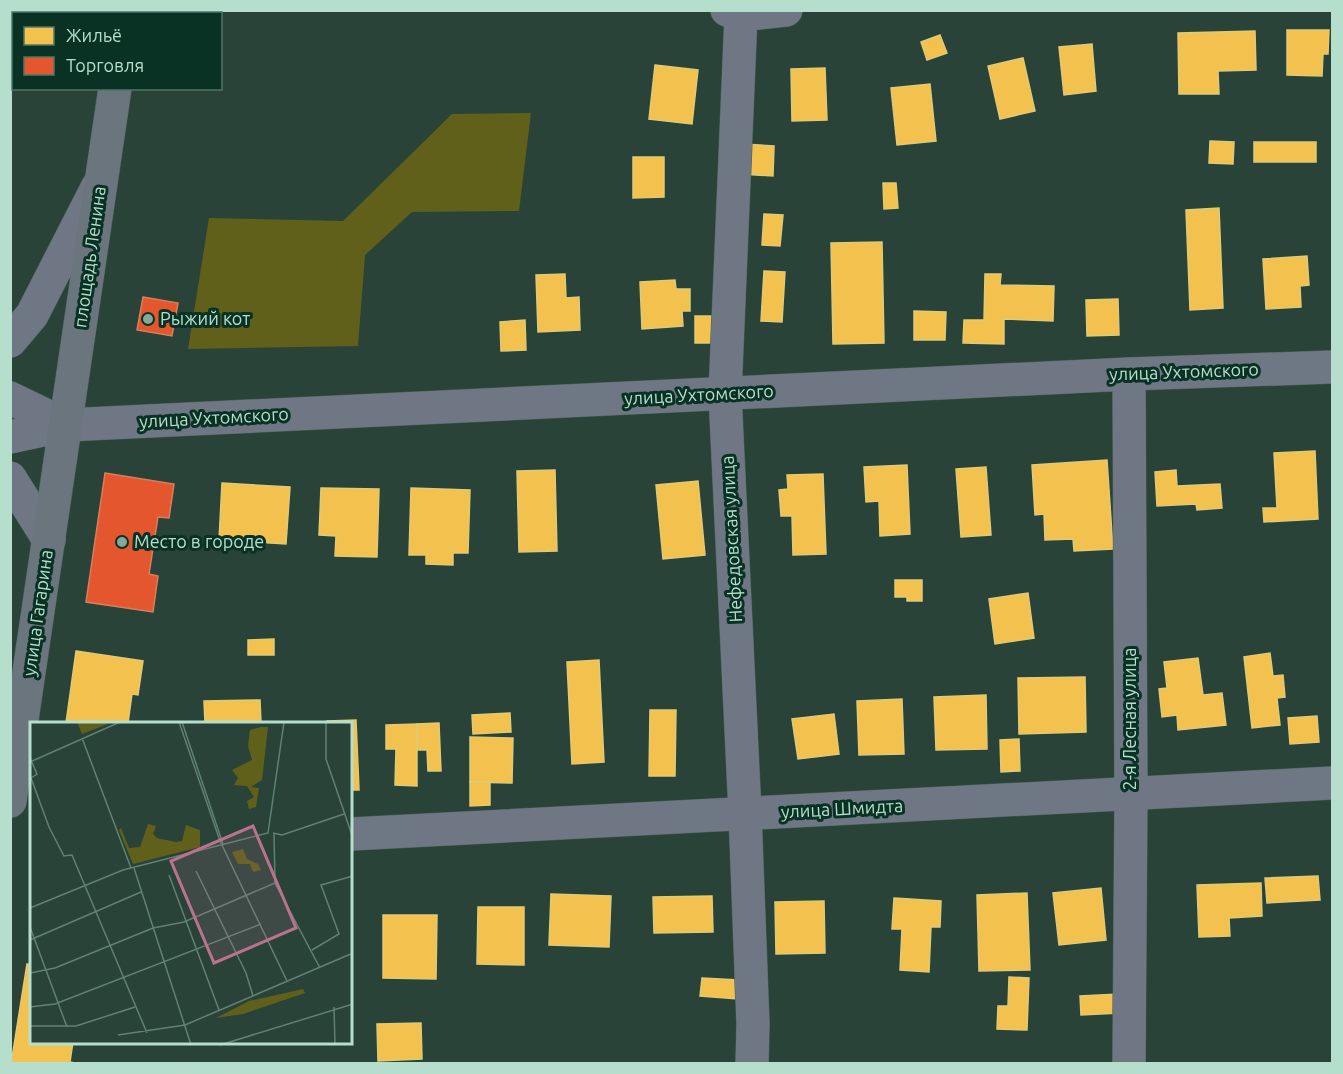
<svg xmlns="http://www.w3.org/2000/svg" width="1343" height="1074" viewBox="0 0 1343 1074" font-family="Ubuntu,sans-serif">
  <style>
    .green { fill: #60601b }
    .homes { fill: #f2c14e; stroke: #e0ca74; stroke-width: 1.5 }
    .shops { fill: #e4572e; stroke: #d6805d; stroke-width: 1.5 }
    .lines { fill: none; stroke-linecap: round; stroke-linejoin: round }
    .minor-casing { stroke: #476056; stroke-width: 34 }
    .major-casing { stroke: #476056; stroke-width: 34 }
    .minor { stroke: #707784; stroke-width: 33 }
    .major { stroke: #6a757d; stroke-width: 33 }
    .poi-dot { fill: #84a899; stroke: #0a3224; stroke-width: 2 }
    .labels { text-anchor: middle; stroke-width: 6; stroke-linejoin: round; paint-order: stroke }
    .street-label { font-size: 18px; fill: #b5dfcc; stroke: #0a3224 }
    .poi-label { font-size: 18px; fill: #b5dfcc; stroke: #0a3224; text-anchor: start }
    .inset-road { fill: none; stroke: #618174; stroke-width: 1.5 }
    .view { fill: #bc728e; fill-opacity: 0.15; stroke: #bc728e; stroke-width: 3 }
    .inset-edge { fill: none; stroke: #b5dfcc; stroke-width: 3 }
  </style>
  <rect width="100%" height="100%" fill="#294339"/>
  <!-- green -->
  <path class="green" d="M531 113 519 211 412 212 365 255 358 346 188 349 209 218 343 221 452 114Z"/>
  <!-- homes -->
  <g class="homes">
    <path d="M1287 30H1329L1328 54H1323L1322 76 1287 75Z"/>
    <path d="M1255 31 1256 70 1218 71 1219 94H1179L1178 33Z"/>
    <path d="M940 35 947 53 927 60 921 42Z"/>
    <path d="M1092 44 1096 91 1064 95 1059 47Z"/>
    <path d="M1023 58 1035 111 1000 119 988 66Z"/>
    <path d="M655 65 698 70 692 124 649 119Z"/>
    <path d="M825 68 827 120 792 121 791 69Z"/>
    <path d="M930 84 936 141 897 145 891 88Z"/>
    <path d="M1210 141 1234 142 1233 164 1209 163Z"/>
    <rect x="1254" y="142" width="62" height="20"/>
    <path d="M743 144 774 146 773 176 741 174Z"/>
    <path d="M633 157H664V197L633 198Z"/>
    <path d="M883 183H896L898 208 884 209Z"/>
    <path d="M1219 208 1223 308 1190 310 1186 210Z"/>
    <path d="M764 214 783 215 780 246 762 245Z"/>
    <path d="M882 242 884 343 833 344 831 243Z"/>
    <path d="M1307 256 1309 285 1300 286 1301 307 1266 309 1263 259Z"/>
    <path d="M764 271 785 272 782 322 761 321Z"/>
    <path d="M565 274 566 298 579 297 580 330 538 332 536 275Z"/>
    <path d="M985 274H1001L1000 285 1054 286 1053 321 1004 319V344L963 343 964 320H984Z"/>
    <path d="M675 280 676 289H690V311H682L683 326 642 329 640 282Z"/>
    <path d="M1118 299 1119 335 1087 336 1086 300Z"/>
    <path d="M914 311 946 312 945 340H914Z"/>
    <path d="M695 316H718L719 343H695Z"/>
    <path d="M525 320 526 350 501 351 500 322Z"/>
    <path d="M1315 451 1318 519 1264 522 1263 508H1277L1274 453Z"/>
    <path d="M1107 460 1113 549 1074 551 1073 539 1045 540 1044 514 1035 515 1032 465Z"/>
    <path d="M907 465 910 534 880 536 879 501 866 502 864 467Z"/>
    <path d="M986 467 991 535 961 537 956 469Z"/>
    <path d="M555 470 557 551 519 552 517 471Z"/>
    <path d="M1176 470 1177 486 1220 484 1222 508 1197 510 1196 504 1157 506 1155 472Z"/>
    <path d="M823 474 826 554 793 555 792 516H781L779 490 788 489 787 475Z"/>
    <path d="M698 481 705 555 663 559 656 485Z"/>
    <path d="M222 483 290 487 286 544 219 540Z"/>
    <path d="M321 488 379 489 377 557 335 556 336 536 319 535Z"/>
    <path d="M411 488 470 490 468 553H453V565L426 564V555H409Z"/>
    <path d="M895 580H922V601H907V597H895Z"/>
    <path d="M1028 593 1034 638 995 644 989 599Z"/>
    <path d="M274 639V655H248V640Z"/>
    <path d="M76 651 143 661 138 695 132 694 128 723H66Z"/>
    <path d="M1270 653 1273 676 1283 675 1285 697 1277 698 1280 725 1252 728 1244 657Z"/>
    <path d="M1198 658 1203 695 1222 693 1226 725 1178 730 1177 715 1162 717 1159 689 1167 688 1164 662Z"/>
    <path d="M599 660 604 762 572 764 567 662Z"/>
    <path d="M1085 677 1086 732 1019 734 1018 678Z"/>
    <path d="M986 695 987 749 936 750 934 697Z"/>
    <path d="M902 699 904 754 859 755 857 701Z"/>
    <path d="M260 700 261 723H205L204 701Z"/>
    <path d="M650 710H676L675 776H649Z"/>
    <path d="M510 713 511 732 473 734 472 715Z"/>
    <path d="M834 714 839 754 798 759 792 719Z"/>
    <path d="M1317 716 1319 742 1290 744 1288 718Z"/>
    <path d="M356 720 359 790H351V723H327V721Z"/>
    <path d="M439 723 441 771H428L427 750H417V724Z"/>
    <path d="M417 724V786L395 785 396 749H386V725Z"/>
    <path d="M470 737 513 738 512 783 470 782Z"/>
    <path d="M1019 739 1020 771 1001 772 1000 740Z"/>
    <path d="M470 782H490V805L470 806Z"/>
    <path d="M1318 876 1320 900 1267 903 1265 878Z"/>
    <path d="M1261 883 1262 916 1229 918 1230 936 1199 937 1197 885Z"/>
    <path d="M1101 888 1106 940 1059 945 1053 893Z"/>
    <path d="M1027 893 1030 970 979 971 977 895Z"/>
    <path d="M551 894 611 896 609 947 549 945Z"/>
    <path d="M712 896 713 932 654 933 653 897Z"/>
    <path d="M894 898 941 901 940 927H931L929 972 900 970 902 929H892Z"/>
    <path d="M824 901 825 953 776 954 775 902Z"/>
    <path d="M478 907H524V965L477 964Z"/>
    <path d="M383 915H437L436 979 383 978Z"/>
    <path d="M27 964 32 965V1042H73L70 1062 80 1064H11Z"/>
    <path d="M1009 977 1029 978 1027 1030 997 1029 998 1006H1008Z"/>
    <path d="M702 978 739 980 738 999 700 996Z"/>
    <path d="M1119 994 1120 1013 1081 1015 1080 996Z"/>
    <path d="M421 1023 422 1059 378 1061 377 1024Z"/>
  </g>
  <!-- shops -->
  <g class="shops">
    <path d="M143 297 178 303 172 336 137 330Z"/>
    <path d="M105 473 174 484 169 518 158 517 149 574 158 576 153 612 86 602Z"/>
  </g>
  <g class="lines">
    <defs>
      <g id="minor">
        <path d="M727 10 741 15 786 10"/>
        <path d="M741 15 725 394 745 813 753 1024 752 1064"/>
        <path d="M10 341 32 315 98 186"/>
        <path d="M10 398 66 425"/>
        <path d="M10 437 66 425 1129 374 1332 367"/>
        <path d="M10 478 49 540"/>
        <path d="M351 834 1332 783"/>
        <path d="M1129 1064 1131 795 1129 374"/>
      </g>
      <g id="major">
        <path d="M126 14V10"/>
        <path d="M10 801 115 88"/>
      </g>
    </defs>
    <!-- minor casing -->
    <use href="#minor" class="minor-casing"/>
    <!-- major casing -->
    <use href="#major" class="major-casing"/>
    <!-- minor -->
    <use href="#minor" class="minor"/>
    <!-- major -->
    <use href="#major" class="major"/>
  </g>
  <!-- markers -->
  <g class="poi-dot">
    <circle cx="148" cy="319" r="6"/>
    <circle cx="122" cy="542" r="6"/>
  </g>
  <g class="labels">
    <!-- street labels -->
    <g class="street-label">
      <text transform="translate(90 257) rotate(-82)" y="6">площадь Ленина</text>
      <text transform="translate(1184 372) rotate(-2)" y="6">улица Ухтомского</text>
      <text transform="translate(699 395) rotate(-3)" y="6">улица Ухтомского</text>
      <text transform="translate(214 418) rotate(-3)" y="6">улица Ухтомского</text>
      <text transform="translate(732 539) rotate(-93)" y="6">Нефедовская улица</text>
      <text transform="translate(38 613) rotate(-82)" y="6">улица Гагарина</text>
      <text transform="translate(1130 719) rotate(-90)" y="6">2-я Лесная улица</text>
      <text transform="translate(842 809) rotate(-3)" y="6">улица Шмидта</text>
    </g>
    <!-- poi labels -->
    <g class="poi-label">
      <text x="160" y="325">Рыжий кот</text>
      <text x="134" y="548">Место в городе</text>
    </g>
  </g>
  <!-- overview -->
  <g transform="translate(30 722)">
    <rect width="322" height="322" fill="#294339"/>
    <path d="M47 0H83L52 12ZM231 5H238L232 58 221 65 229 66 226 85 219 87 217 79 224 75 217 64 204 63 208 56 202 48 222 38 218 24 220 8ZM118 102 126 104 123 112 127 116 146 120 152 119 156 103 170 108V125L103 142 89 108 91 106 99 126 110 125ZM213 127 217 137 228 142 231 148 223 150 220 142H208L202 130ZM273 267 275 271 213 292 186 296 219 279Z" fill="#60601b"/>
    <path class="inset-road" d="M149 0 190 119 257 259M152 0 193 122M296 0V37L323 116M52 16 101 146M0 36 7 52 1 56 19 105 34 134 42 133 117 311M0 40 90 0M243 111 252 113 314 92M244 112 245 161 290 246M104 146 161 323M166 149 216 251 223 274M139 153 189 288M0 186 93 148 238 111 254 0M0 205 37 305M0 218 111 170M282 228 309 212 291 163 323 154M0 251 25 246 123 206 154 200 245 161M0 285 25 282 231 202M304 285 305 323M0 304H46L105 285M88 313 155 303 323 231M190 323 323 282"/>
    <path class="view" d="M223 104 266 206 184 241 141 139Z"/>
    <rect width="322" height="322" class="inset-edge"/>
  </g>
  <!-- border -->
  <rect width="1343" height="1074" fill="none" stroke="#b5dfcc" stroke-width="24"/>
  <!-- legend -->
  <rect x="12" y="12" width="210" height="78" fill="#0a3224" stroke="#4e7767" stroke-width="1.5"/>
  <rect x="24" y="27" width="30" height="18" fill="#f2c14e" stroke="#4e7767" stroke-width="1.5"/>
  <text x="66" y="42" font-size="18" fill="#b5dfcc">Жильё</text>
  <rect x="24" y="57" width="30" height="18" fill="#e4572e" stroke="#4e7767" stroke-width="1.5"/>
  <text x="66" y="72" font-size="18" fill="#b5dfcc">Торговля</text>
</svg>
